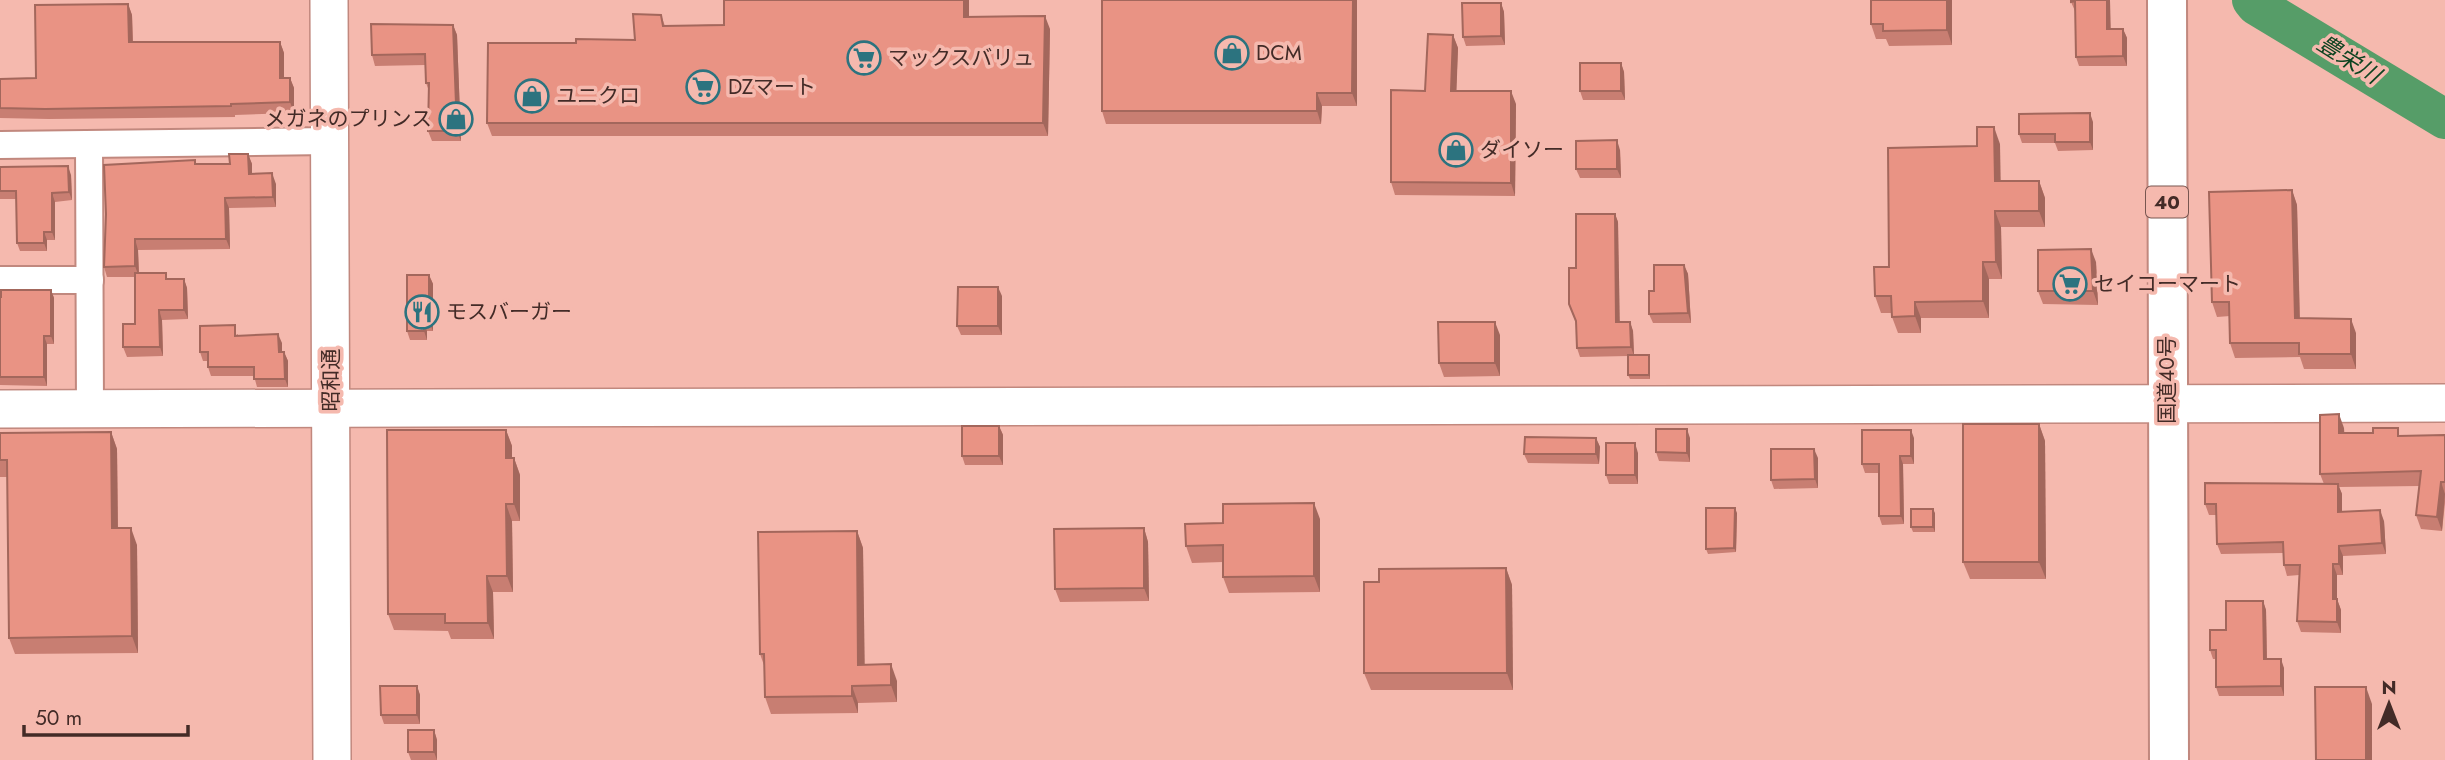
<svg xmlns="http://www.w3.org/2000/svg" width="2445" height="760" viewBox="0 0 2445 760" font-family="Jost,'Noto Sans JP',sans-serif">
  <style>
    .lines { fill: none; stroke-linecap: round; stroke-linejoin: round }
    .river { stroke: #569d68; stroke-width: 40 }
    .street-casing { stroke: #c1887e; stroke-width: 30 }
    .secondary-casing { stroke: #c1887e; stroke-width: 40 }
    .highway-casing { stroke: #c1887e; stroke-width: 42 }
    .street { stroke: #fff; stroke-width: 26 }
    .secondary { stroke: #fff; stroke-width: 37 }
    .highway { stroke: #fff; stroke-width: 38 }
    .wall { fill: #c87e72 }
    .shaded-wall { fill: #a3675c }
    .building { fill: #e99384; stroke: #a3675c; stroke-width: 2 }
    .labels { text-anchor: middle; stroke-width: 7; stroke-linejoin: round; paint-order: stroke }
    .shield { fill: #f5b9ae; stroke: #785650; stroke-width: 2 }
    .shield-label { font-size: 19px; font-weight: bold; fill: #432b27 }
    .poi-label { font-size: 21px; fill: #432b27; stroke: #f5b9ae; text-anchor: start }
    .street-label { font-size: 21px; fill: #432b27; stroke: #f5b9ae }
    .water-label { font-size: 23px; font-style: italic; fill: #0d4320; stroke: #f5b9ae }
  </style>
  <rect width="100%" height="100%" fill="#f5b9ae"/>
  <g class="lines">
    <!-- river -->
    <path class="river" d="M2252 0 2256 5 2445 119"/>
    <defs>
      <g id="street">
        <path d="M89 144 90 409"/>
        <path d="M0 145 329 141"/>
        <path d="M0 280H90"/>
      </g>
      <g id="secondary">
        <path d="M329 0 332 760"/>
        <path d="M0 409 2445 403"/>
      </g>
      <path id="highway" d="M2167 0 2169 760"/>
    </defs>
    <!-- street casing -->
    <use href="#street" class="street-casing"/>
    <!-- secondary casing -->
    <use href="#secondary" class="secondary-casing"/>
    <!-- highway casing -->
    <use href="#highway" class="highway-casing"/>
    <!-- street -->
    <use href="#street" class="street"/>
    <!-- secondary -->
    <use href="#secondary" class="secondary"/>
    <!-- highway -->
    <use href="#highway" class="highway"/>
  </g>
  <!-- wall -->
  <g class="wall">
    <path d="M1102 0H1357V106H1322L1321 124H1106L1102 111Z"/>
    <path d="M1952 0V45L1889 46 1886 39H1876L1871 24Z"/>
    <path d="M2110 0V29H2123L2127 38V66H2079L2076 57 2075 11 2071 2Z"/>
    <path d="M1501 3 1504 12 1505 45 1466 46 1463 37Z"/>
    <path d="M128 4 132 15 133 42H280L284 53V78H290L294 88V113L235 115V117L49 119 0 118V79L36 78Z"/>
    <path d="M661 15 665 26 969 17 1050 29 1048 136H492L487 123 576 43 635 40Z"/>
    <path d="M453 25 457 35 461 141H432L428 131 429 91 426 83 425 65 375 66 372 55Z"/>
    <path d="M1453 35 1458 48 1456 91 1516 104 1515 196 1395 195 1391 182 1425 91Z"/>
    <path d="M1621 63 1624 72 1625 100H1583L1580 91Z"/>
    <path d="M2093 122V150L2058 151 2055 143H2022L2019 134Z"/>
    <path d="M2000 144V181H2039L2045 198V227H2001L2002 279H1989V318H1921V333H1898L1892 317V313H1881L1875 296 1889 267 1977 146Z"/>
    <path d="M1620 150 1621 178H1580L1576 169Z"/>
    <path d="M248 154 252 164V174L276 184V207L229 208 230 249 138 250 139 273 168 279H184L187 288 188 319 162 320 163 356 127 357 123 347 135 324V277H107L104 267 195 160 196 164H230Z"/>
    <path d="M0 167 71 175 72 200 55 202V240H47V251H20L17 243 16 199H0Z"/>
    <path d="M2292 190 2297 205 2300 318 2356 333V369H2304L2300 357 2235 358 2230 343V316L2217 317 2212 302Z"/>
    <path d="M1615 214 1618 222 1619 322H1630L1633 331 1634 355 1650 360V379H1630L1628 375V356L1580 357 1577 348 1576 268Z"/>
    <path d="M2096 262 2098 305 2043 304 2038 291Z"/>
    <path d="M1684 265 1688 274 1691 323H1653L1649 314 1654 291Z"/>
    <path d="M429 275 433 284V331H427V340H410L407 331Z"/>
    <path d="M51 290 54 298V344H47V386L0 385V297Z"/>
    <path d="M1002 296V335H961L957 326Z"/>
    <path d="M238 334V336L282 343V352H284L288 361V387H257L254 376H211L208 367V361H203L200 352Z"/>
    <path d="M1500 335V376L1444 377 1439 363Z"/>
    <path d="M2039 424 2045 441 2046 579H1970L1963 562Z"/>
    <path d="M999 426 1003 435V465H965L962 456Z"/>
    <path d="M2344 428V433L2401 436 2445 435V503L2442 531 2421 529 2416 515 2419 486 2339 487 2342 494V512L2384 521 2386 554 2343 556V575H2337V599L2341 610V633L2301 632 2297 621 2299 575 2287 576 2284 565 2283 553 2221 554 2217 544 2216 515H2209L2205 504 2324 484 2320 474Z"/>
    <path d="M506 430 512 446V458H514L520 475V521H512L513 592H493L494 639H451L448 631 394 630 388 614Z"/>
    <path d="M111 432 117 449 118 528 137 545 138 653 15 654 9 638 7 477H0V433Z"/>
    <path d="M1596 438 1600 447 1599 464 1528 463 1524 454Z"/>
    <path d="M1690 438V462L1659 461 1656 452Z"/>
    <path d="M1914 438V464H1903L1904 524 1882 525 1879 516V473H1865L1862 464Z"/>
    <path d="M1638 453V484H1609L1606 475Z"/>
    <path d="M1818 458V488L1774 489 1771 480Z"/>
    <path d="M1737 513 1736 552 1708 554 1706 549Z"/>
    <path d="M1935 513V532H1913L1911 527Z"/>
    <path d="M1320 519V592L1229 593 1223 577V562L1192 563 1186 546Z"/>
    <path d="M1144 528 1148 542 1149 601 1060 602 1055 589Z"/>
    <path d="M857 531 863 548 864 665 897 681V702L858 703V713L771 714 765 697V668L760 654Z"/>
    <path d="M1506 568 1512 585 1513 690H1371L1364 673 1379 582Z"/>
    <path d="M2263 601 2266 610 2267 659 2284 668V696H2219L2216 687V659H2213L2210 650 2226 630Z"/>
    <path d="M417 686 420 695V724H384L381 715Z"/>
    <path d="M434 730 437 740V760H411L408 752Z"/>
  </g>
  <!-- shaded-wall -->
  <g class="shaded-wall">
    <path d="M964 0H969V30L964 17Z"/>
    <path d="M1353 0H1357V106L1352 93Z"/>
    <path d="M1947 0H1952V45L1947 30Z"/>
    <path d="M2107 0H2110L2111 38 2107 29Z"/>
    <path d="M1501 3 1504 12 1505 45 1501 36Z"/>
    <path d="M128 4 132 15 133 52 129 42Z"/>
    <path d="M1045 16 1050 29 1048 136 1043 123Z"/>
    <path d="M453 25 457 35 461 141 457 131Z"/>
    <path d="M2123 29 2127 38V66L2123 56Z"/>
    <path d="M1453 35 1458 48 1456 104 1451 91Z"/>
    <path d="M280 42 284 53V88L280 78Z"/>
    <path d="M1621 63 1624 72 1625 100 1621 91Z"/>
    <path d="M290 78 294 88V113L290 102Z"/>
    <path d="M1511 91 1516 104 1515 196 1511 183Z"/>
    <path d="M1317 93 1322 106 1321 124 1317 111Z"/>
    <path d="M2090 113 2093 122V150L2090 142Z"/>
    <path d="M1994 127 2000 144 2001 198 1995 181Z"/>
    <path d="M1617 140 1620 150 1621 178 1617 169Z"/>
    <path d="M248 154 252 164V184L249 174Z"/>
    <path d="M68 166 71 175 72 200 69 192Z"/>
    <path d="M272 173 276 184V207L273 197Z"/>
    <path d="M2039 181 2045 198V227L2039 211Z"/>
    <path d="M2292 190 2297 205 2300 333 2295 318Z"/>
    <path d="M52 193 55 202V240L52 232Z"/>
    <path d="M225 198 229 208 230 249 226 239Z"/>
    <path d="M1995 211 2001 227 2002 279 1996 262Z"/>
    <path d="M1615 214 1618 222 1620 331 1616 322Z"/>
    <path d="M44 232 47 240V251L44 243Z"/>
    <path d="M135 239 138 250 139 277 135 266Z"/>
    <path d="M2091 249 2096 262 2098 305 2093 291Z"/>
    <path d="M1983 262 1989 279V318L1983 301Z"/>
    <path d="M1684 265 1688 274 1691 323 1688 313Z"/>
    <path d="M429 275 433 284V331L429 322Z"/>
    <path d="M184 279 187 288 188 319 184 310Z"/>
    <path d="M998 287 1002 296V335L998 326Z"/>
    <path d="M51 290 54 298V344L51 336Z"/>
    <path d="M1915 302 1921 318V333L1915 316Z"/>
    <path d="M159 310 162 320 163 356 160 347Z"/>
    <path d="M2351 319 2356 333V369L2351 354Z"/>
    <path d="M424 322 427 331V340L424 331Z"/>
    <path d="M1495 322 1500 335V376L1495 363Z"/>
    <path d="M1630 322 1633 331 1634 356 1631 347Z"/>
    <path d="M278 334 282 343V361L279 352Z"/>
    <path d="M44 336 47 344V386L44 377Z"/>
    <path d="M284 352 288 361V387L285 379Z"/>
    <path d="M1649 355 1650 360V379L1649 375Z"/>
    <path d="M2339 414 2344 428 2345 447 2339 433Z"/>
    <path d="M2039 424 2045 441 2046 579 2039 562Z"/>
    <path d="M999 426 1003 435V465L999 456Z"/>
    <path d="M1687 429 1690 438V462L1687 453Z"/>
    <path d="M506 430 512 446V475L506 458Z"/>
    <path d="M1911 430 1914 438V464L1911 456Z"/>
    <path d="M111 432 117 449 118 545 112 528Z"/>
    <path d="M1596 438 1600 447 1599 464 1596 454Z"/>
    <path d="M1635 443 1638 453V484L1635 475Z"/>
    <path d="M1814 449 1818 458V488L1815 479Z"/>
    <path d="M1900 456 1903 464 1904 524 1901 516Z"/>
    <path d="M514 458 520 475V521L514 504Z"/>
    <path d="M2441 482 2445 494 2442 531 2437 517Z"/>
    <path d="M2338 484 2342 494V522L2338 512Z"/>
    <path d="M1314 503 1320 519V592L1314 576Z"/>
    <path d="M506 504 512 521 513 592 507 576Z"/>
    <path d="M1735 508 1737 513 1736 552 1734 548Z"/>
    <path d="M1933 509 1935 513V532L1933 527Z"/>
    <path d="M2380 510 2384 521 2386 554 2382 543Z"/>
    <path d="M131 528 137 545 138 653 132 636Z"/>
    <path d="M1144 528 1148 542 1149 601 1144 588Z"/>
    <path d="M857 531 863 548 865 682 858 665Z"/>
    <path d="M2339 546 2343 556V575L2339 564Z"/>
    <path d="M2333 564 2337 575V610L2333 599Z"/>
    <path d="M1506 568 1512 585 1513 690 1507 673Z"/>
    <path d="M487 576 493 592 494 639 488 623Z"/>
    <path d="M2337 599 2341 610V633L2337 622Z"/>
    <path d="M2263 601 2266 610 2267 668 2264 659Z"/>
    <path d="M2281 659 2284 668V696L2281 686Z"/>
    <path d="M891 664 897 681V702L891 685Z"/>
    <path d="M417 686 420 695V724L417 715Z"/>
    <path d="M852 686 858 703V713L852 696Z"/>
    <path d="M2366 687 2372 704V760H2366Z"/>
    <path d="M434 730 437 740V760L434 752Z"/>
  </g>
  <!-- building -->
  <g class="building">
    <path d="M724 0H964V17L1045 16 1043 123H487L488 43H576V39L635 40 633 14 661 15 663 26 724 25Z"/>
    <path d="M1102 0H1353L1352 93H1317V111H1102Z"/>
    <path d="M1871 0H1947V30L1883 31V24H1871Z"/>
    <path d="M2071 0H2107V29H2123V56L2076 57 2075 1 2071 2Z"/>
    <path d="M1462 3H1501V36L1463 37Z"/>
    <path d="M128 4 129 42H280V78H290V102L231 104V106L45 109 0 108V79L36 78 35 5Z"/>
    <path d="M371 24 453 25 457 131H428L429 83H426L425 54 372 55Z"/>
    <path d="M1428 34 1453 35 1451 91H1511V183L1391 182V90L1425 91Z"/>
    <rect x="1580" y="63" width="41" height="28"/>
    <path d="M2090 113V142H2055V134H2019V114Z"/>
    <path d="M1977 127H1994L1995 181H2039V211H1995L1996 262H1983V301L1915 302V316L1892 317 1891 296H1875L1874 267H1889L1888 148 1977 146Z"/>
    <path d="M1617 140V169H1576V141Z"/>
    <path d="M229 154H248L249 174 272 173 273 197 225 198 226 239H135V266L104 267 106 214 104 165 195 160V164H230Z"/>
    <path d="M68 166 69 192 52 193V232H44V243H17L16 191H0V167Z"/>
    <path d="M2292 190 2295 318 2351 319V354H2299V343H2230L2229 302H2212L2209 192Z"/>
    <path d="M1576 214H1615L1616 322H1630L1631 347 1577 348 1576 321 1569 304V268H1576Z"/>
    <path d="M2091 249 2093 291H2038V250Z"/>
    <path d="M1654 265H1684L1688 313 1649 314V291H1654Z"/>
    <path d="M135 273H166V279H184V310H159L160 347H123V324H135Z"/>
    <path d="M407 275H429V322H424V331H407Z"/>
    <path d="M958 287H998V326H957Z"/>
    <path d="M1 290H51V336H44V377H0V297H1Z"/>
    <path d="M1438 322H1495V363H1439Z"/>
    <path d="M235 325V336L278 334 279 352H284L285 379H254V367H208V352H200V326Z"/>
    <rect x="1628" y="355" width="21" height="20"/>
    <path d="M2339 414V433H2373V428H2398V436L2445 435V482H2441L2437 517 2416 515 2421 471 2320 474V415Z"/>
    <rect x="1963" y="424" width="76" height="138"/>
    <rect x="962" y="426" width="37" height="30"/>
    <path d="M1656 429H1687V453L1656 452Z"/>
    <path d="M387 430H506V458H514V504H506L507 576H487L488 623H445V614H388Z"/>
    <path d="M1862 430H1911V456H1900L1901 516H1879V464H1862Z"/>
    <path d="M111 432 112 528H131L132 636 9 638 7 460H0V433Z"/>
    <path d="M1525 437 1596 438V454H1524Z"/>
    <rect x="1606" y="443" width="29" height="32"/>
    <path d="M1771 449H1814L1815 479 1771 480Z"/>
    <path d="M2205 483 2338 484V512L2380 510 2382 543 2339 546V564H2333V599H2337V622L2297 621 2300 565H2284L2283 542 2217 544 2216 504H2205Z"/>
    <path d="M1314 503V576L1223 577V545L1186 546 1185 524 1223 523V504Z"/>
    <path d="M1706 508H1735L1734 548 1706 549Z"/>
    <rect x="1911" y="509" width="22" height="18"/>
    <path d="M1144 528V588L1055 589 1054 529Z"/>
    <path d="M857 531 858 665 891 664V685L852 686V696L765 697 764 654H760L758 532Z"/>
    <path d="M1506 568 1507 673H1364V582H1379V569Z"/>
    <path d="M2226 601H2263L2264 659H2281V686L2216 687V650H2210V630H2226Z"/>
    <path d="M380 686H417V715H381Z"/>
    <path d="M2315 687H2366V760H2316Z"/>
    <rect x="408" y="730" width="26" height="22"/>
  </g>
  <!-- icons -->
  <defs>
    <symbol id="shop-ring" viewBox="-11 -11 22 22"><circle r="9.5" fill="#f5b9ae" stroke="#2c737f" stroke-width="1.5"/><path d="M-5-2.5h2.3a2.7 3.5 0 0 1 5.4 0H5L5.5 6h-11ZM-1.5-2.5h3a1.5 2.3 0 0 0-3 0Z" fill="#2c737f"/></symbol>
    <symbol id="supermarket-ring" viewBox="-11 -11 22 22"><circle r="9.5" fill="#f5b9ae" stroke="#2c737f" stroke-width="1.5"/><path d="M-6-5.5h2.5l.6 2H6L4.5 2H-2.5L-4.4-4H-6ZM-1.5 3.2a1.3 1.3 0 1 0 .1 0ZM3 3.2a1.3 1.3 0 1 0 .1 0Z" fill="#2c737f"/></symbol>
    <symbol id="restaurant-ring" viewBox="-11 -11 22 22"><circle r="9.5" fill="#f5b9ae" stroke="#2c737f" stroke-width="1.5"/><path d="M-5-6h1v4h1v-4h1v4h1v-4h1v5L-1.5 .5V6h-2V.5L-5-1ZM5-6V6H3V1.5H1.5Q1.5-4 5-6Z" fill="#2c737f"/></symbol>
  </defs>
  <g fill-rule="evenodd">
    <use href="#shop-ring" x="1213" y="34" width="38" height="38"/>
    <use href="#supermarket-ring" x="845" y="39" width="38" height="38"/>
    <use href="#supermarket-ring" x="684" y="68" width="38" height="38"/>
    <use href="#shop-ring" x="513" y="77" width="38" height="38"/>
    <use href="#shop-ring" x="437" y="100" width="38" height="38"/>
    <use href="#shop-ring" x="1437" y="131" width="38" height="38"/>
    <use href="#supermarket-ring" x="2051" y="265" width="38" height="38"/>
    <use href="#restaurant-ring" x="403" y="293" width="38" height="38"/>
  </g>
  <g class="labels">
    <!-- shield labels -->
    <rect class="shield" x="2146" y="186.5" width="42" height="31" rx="5"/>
    <g class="shield-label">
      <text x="2167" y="209">40</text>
    </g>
    <!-- poi labels -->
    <g class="poi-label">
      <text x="1256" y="60">DCM</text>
      <text x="888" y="65">マックスバリュ</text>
      <text x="728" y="94">DZマート</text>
      <text x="556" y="103">ユニクロ</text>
      <text x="432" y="126" text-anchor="end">メガネのプリンス</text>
      <text x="1480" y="157">ダイソー</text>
      <text x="2094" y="291">セイコーマート</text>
      <text x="446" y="319">モスバーガー</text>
    </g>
    <!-- street labels -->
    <g class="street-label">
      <text transform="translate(331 380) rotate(-90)" y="7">昭和通</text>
      <text transform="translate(2167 380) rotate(-90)" y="7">国道40号</text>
    </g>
    <!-- water labels -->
    <g class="water-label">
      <text transform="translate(2349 59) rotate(32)" y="8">豊栄川</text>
    </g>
  </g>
  <!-- north arrow -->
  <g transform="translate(2389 704)" stroke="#f5b9ae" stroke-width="5" paint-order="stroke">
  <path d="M0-5L12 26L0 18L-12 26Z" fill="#432b27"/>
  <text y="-10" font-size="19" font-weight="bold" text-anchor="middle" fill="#432b27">N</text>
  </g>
  <!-- scale -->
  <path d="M24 725v10h164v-10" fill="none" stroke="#432b27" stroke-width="3.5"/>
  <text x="35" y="725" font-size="21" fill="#432b27" stroke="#f5b9ae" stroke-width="5" paint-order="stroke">50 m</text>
</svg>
